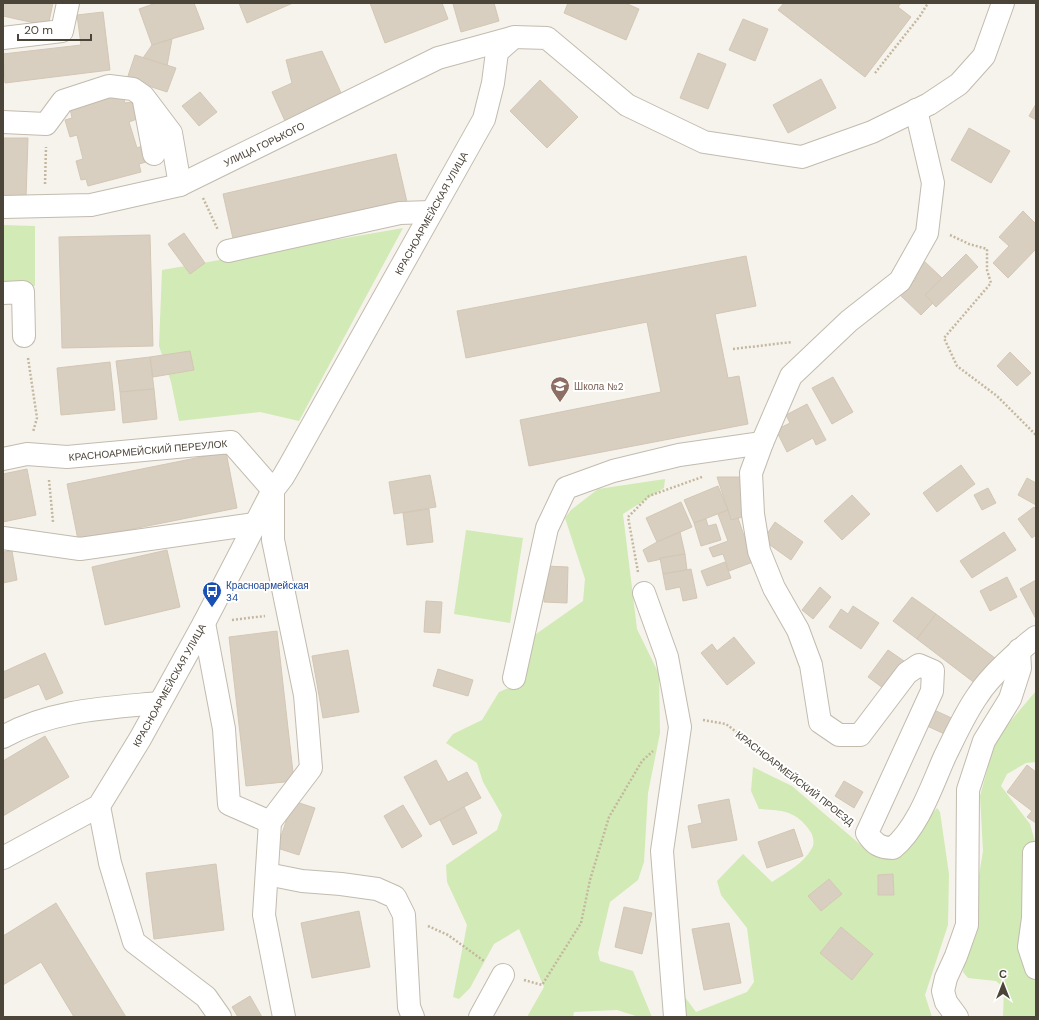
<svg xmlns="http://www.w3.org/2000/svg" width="1039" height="1020" viewBox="0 0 1039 1020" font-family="'DM Sans',sans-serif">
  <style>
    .green { fill: #d2eab5; fill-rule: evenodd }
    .building { fill: #d8cfc1; stroke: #d3c7b4 }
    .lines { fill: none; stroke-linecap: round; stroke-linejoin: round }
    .minor-casing { stroke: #c2bbae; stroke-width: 24 }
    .path { stroke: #c4b79f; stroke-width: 2.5; stroke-dasharray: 2 2; stroke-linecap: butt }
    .minor { stroke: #fff; stroke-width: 22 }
    .labels { text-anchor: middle; stroke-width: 4; stroke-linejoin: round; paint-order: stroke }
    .street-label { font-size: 10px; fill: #4b4439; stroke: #fff }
    .education-label { font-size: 10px; fill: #785e54; stroke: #fff; text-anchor: start }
    .transit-label { font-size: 10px; fill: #164399; stroke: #fff; text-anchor: start }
  </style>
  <rect width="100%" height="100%" fill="#f6f3ec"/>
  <!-- green -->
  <g class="green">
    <path d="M3 225 35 226V286H3Z"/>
    <path d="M403 228 299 421 260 412 179 421 171 382 159 346 162 270Z"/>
    <path d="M665 479 664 488 623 514 637 629 659 674 660 733 648 793 644 862 638 880 610 902 598 953 600 961 633 971 652 1017H639L617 1010 574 1012 573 1017H527L544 987 519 929 494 944 470 988 459 999 453 997 467 925 447 882 446 865 497 830 502 815 483 782 477 763 446 743 453 734 482 720 499 692 525 681 529 639 583 601 585 579 565 518 571 510 598 489Z"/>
    <path d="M466 530 523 538 510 623 454 614Z"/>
    <path d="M1036 691V762L1026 763 1007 774 1001 786 1030 824 1036 845V1017H1003L1004 988 996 981 968 978 963 972 983 851 980 796 996 738Z"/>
    <path d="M753 767 792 786 862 846 893 848 906 845 937 808 940 812 949 874 948 925 925 995 932 1017H678L673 981 696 1012 747 992 754 982 747 928 721 895 717 881 743 854 772 882C787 872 803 864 812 848 815 843 813 835 810 831 796 810 781 810 759 809L751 791ZM893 874 894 895H878V875ZM829 879 842 894 821 911 808 896ZM841 927 873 954 852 980 820 953Z"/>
  </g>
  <!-- building -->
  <g class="building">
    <path d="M3 3H53L48 26 3 16Z"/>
    <path d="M156 3H194L204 29 152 45 139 9Z"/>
    <path d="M239 3H293L247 23Z"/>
    <path d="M370 3H442L448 19 385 43Z"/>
    <path d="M456 3H494L499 21 461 32 453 4Z"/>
    <path d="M568 3H625L639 9 626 40 564 13Z"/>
    <path d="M784 3H901L898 7 911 17 865 77 778 10Z"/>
    <path d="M103 12 110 70 5 83 3 54 81 45 77 15Z"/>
    <path d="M743 19 768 29 755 61 729 50Z"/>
    <path d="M172 39 167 66 143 58 152 45Z"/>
    <path d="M322 51 342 95 285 121 272 92 292 83 286 60Z"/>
    <path d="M698 53 726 64 708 109 680 98Z"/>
    <path d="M135 55 176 68 167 92 127 79Z"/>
    <path d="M821 79 836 108 788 133 773 105Z"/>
    <path d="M540 80 578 117 547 148 510 111Z"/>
    <path d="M200 92 217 112 199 126 182 106Z"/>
    <path d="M122 93 125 103 132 102 137 119 129 122 137 148 142 146 146 162 139 164 141 172 88 186 86 179 81 180 76 161 83 159 77 135 70 137 65 120 72 118 70 108Z"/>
    <path d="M1036 104V120L1029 116Z"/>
    <path d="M969 128 1010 151 991 183 951 160Z"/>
    <path d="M3 138H28L26 198H3Z"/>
    <path d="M396 154 407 202 234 243 223 194Z"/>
    <path d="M1023 211 1036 224V249L1008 278 993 263 1009 246 999 237Z"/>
    <path d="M184 233 205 263 190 274 168 244Z"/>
    <path d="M150 235 153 346 62 348 59 237Z"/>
    <path d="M966 254 978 267 936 307 925 295Z"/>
    <path d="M746 256 756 306 715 314 728 378 739 376 748 424 529 466 520 420 661 392 647 322 466 358 457 311Z"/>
    <path d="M923 260 942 278 925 295 933 303 921 315 900 295 916 279 910 273Z"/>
    <path d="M190 351 194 370 153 377 150 357Z"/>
    <path d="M1010 352 1031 373 1017 386 997 366Z"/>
    <path d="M150 357 154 389 120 392 116 361Z"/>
    <path d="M110 362 115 410 61 415 57 368Z"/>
    <path d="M833 377 853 412 832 424 812 388Z"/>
    <path d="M154 389 157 419 123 423 120 392Z"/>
    <path d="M807 404 826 440 816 445 813 438 787 452 776 430 790 423 786 415Z"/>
    <path d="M226 452 237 508 78 540 67 484Z"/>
    <path d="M961 465 975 484 937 512 923 493Z"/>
    <path d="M27 469 36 515 3 522V474Z"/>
    <path d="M430 475 436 507 394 514 389 482Z"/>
    <path d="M717 477H740L743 517 731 520Z"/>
    <path d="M1027 478 1036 483V505L1018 495Z"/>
    <path d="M718 486 728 510 694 523 684 500Z"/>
    <path d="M988 488 996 503 982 510 974 495Z"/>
    <path d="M852 495 870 514 842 540 824 521Z"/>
    <path d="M681 502 692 527 657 542 646 518Z"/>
    <path d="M1034 507 1036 509V535L1032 538 1018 519Z"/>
    <path d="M429 509 433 542 407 545 403 513Z"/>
    <path d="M728 510 731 520 738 518 753 562 729 571 723 554 713 557 709 548 728 541 718 514Z"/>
    <path d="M706 519 708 526 716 524 721 540 701 546 694 523Z"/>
    <path d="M775 522 803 542 791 560 763 540Z"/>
    <path d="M680 532 685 554 648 562 643 550 657 542Z"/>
    <path d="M1004 532 1016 550 972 578 960 561Z"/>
    <path d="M167 550 180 607 105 625 92 567Z"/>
    <path d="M12 551 17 580 3 583V552Z"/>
    <path d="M685 554 687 570 663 574 660 558Z"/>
    <path d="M725 562 731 578 707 586 701 571Z"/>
    <path d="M545 566 568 567 567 603 544 602Z"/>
    <path d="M691 569 697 598 683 601 680 587 666 590 663 574Z"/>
    <path d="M1007 577 1017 597 990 611 980 591Z"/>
    <path d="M1036 580V619L1020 589Z"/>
    <path d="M820 587 831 597 813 619 802 610Z"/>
    <path d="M912 597 936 614 917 639 893 621Z"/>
    <path d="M426 601 442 602 440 633 424 632Z"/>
    <path d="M853 606 879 623 861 649 829 627 841 609 848 614Z"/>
    <path d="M936 614 995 658 976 684 917 639Z"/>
    <path d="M277 631 294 781 246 786 229 637Z"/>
    <path d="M734 637 755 663 727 685 701 653 712 644 717 651Z"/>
    <path d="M348 650 359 712 323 718 312 656Z"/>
    <path d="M888 650 904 661 883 688 868 677Z"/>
    <path d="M45 653 63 693 46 700 39 684 3 699V672Z"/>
    <path d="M438 669 473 680 468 696 433 686Z"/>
    <path d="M932 709 958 721 951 737 925 725Z"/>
    <path d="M45 736 69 777 3 816V761Z"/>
    <path d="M436 760 448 782 467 772 481 798 430 825 404 777Z"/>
    <path d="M1027 765 1036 772V823L1027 817 1032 811 1007 792Z"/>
    <path d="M844 781 863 792 854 808 835 796Z"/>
    <path d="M729 799 737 840 692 848 688 826 702 823 698 805Z"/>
    <path d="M293 801 315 808 299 855 277 848Z"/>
    <path d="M403 805 422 836 402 848 384 816Z"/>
    <path d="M464 807 477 833 453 845 440 820Z"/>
    <path d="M794 829 803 856 767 868 758 842Z"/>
    <path d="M216 864 224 930 154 939 146 873Z"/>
    <path d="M893 874 894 895H878V875Z"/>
    <path d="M829 879 842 894 821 911 808 896Z"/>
    <path d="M56 903 126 1017H74L41 962 3 985V936Z"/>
    <path d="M624 907 652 913 642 954 615 947Z"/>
    <path d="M359 911 370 967 312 978 301 923Z"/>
    <path d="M729 923 741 983 704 990 692 929Z"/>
    <path d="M841 927 873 954 852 980 820 953Z"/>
    <path d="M250 996 262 1017H238L232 1007Z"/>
  </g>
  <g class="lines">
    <defs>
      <g id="minor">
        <path d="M3 38 62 31 68 3"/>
        <path d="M144 101 154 154"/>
        <path d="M916 110 933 183 927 233 900 281 849 321 791 376 762 443 751 473 753 514 759 551 774 588 798 630 811 665 820 722 839 735H860L907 673 919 665 933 671 932 691 867 833C874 844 880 848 893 848 918 828 932 785 945 756 955 736 965 713 978 695 990 676 1018 651 1036 637"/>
        <path d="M3 122 46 124 63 101 109 86 133 89 143 96 171 133 180 185"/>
        <path d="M3 207 91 205 180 185 438 58 511 38"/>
        <path d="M228 251 400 213 431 212"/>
        <path d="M3 293 23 292 24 336"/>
        <path d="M3 459 27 454 67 457 231 442 273 490V540L305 695 311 768 270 822 264 915 284 1017"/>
        <path d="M3 538 80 549 255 524"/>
        <path d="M644 593 667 657 680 727 662 851 675 1017"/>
        <path d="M204 623 224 729 229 804 270 822"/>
        <path d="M514 678 547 528 566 488 613 471 679 455 762 443"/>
        <path d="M3 737C51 710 106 708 159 703"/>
        <path d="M99 806 110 863 134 942 206 997 220 1017"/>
        <path d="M1034 853 1033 918 1029 947 1036 968"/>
        <path d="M3 858 99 806 140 739 204 623 273 490 283 477 290 465 484 119 493 83 497 52 514 37 547 38 627 105 704 142 802 157 872 132 929 104 959 84 984 56 1003 3"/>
        <path d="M267 874 302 881 341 884 377 889 395 897 404 915 409 1007 413 1017"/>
        <path d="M480 1017 503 975"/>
        <path d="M957 1017 946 1002 943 991 946 978 956 956 967 925 968 790 984 741 1010 699 1020 668 1019 650"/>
      </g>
    </defs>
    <!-- minor casing -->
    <use href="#minor" class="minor-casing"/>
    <!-- path -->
    <g class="path">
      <path d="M875 73 920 16 928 3"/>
      <path d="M3 76H4"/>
      <path d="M45 184 46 147"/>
      <path d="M203 198 218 230"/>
      <path d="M950 235 969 244 987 249V270L991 283 944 338 957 366 997 396 1036 435"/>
      <path d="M733 349 792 342"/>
      <path d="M28 358 37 418 33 432"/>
      <path d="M49 480 53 522"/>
      <path d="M638 572 628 517 649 496 702 477"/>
      <path d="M232 620 265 616"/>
      <path d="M703 720 726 724 847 818"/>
      <path d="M428 926 448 935 484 961"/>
      <path d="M524 980 542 985 581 923 590 880 609 817 642 761 653 751"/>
    </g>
    <!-- minor -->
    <use href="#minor" class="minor"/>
  </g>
  <!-- icons -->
  <defs>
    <symbol id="school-pin" viewBox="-11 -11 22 30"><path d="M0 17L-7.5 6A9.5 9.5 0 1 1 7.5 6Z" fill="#8d6e63" stroke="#fff"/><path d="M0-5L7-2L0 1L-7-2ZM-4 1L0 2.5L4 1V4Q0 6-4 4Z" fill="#fff"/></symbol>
    <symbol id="bus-pin" viewBox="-11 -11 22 30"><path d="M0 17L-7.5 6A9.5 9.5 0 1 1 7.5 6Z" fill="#1a4fb4" stroke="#fff"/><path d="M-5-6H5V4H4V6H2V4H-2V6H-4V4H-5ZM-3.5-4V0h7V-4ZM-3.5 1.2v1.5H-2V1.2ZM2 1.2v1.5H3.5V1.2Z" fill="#fff"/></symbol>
  </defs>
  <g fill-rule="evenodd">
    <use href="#school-pin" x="549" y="375" width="22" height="30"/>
    <use href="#bus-pin" x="201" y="580" width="22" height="30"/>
  </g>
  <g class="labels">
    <!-- street labels -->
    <g class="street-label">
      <text transform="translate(264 144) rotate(-26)" y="4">УЛИЦА ГОРЬКОГО</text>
      <text transform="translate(431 213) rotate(-61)" y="4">КРАСНОАРМЕЙСКАЯ УЛИЦА</text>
      <text transform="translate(148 450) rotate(-5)" y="4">КРАСНОАРМЕЙСКИЙ ПЕРЕУЛОК</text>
      <text transform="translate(169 685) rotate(-61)" y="4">КРАСНОАРМЕЙСКАЯ УЛИЦА</text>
      <text transform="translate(795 778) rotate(38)" y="4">КРАСНОАРМЕЙСКИЙ ПРОЕЗД</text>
    </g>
    <!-- education labels -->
    <g class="education-label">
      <text x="574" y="390">Школа №2</text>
    </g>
    <!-- transit labels -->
    <g class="transit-label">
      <text x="226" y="589">Красноармейская<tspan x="226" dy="12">34</tspan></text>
    </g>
  </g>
  <!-- border -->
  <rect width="1039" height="1020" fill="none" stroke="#4b4439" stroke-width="8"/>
  <!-- north arrow -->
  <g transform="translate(1003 984)" stroke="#ffffff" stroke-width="3" paint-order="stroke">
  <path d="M0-3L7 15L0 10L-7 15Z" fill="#4b4439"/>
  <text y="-6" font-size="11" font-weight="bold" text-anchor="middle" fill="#4b4439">С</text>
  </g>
  <!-- scale -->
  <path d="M18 34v6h73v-6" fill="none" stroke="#4b4439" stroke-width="2"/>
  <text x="24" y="34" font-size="12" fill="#4b4439" stroke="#ffffff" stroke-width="3" paint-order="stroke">20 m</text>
</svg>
